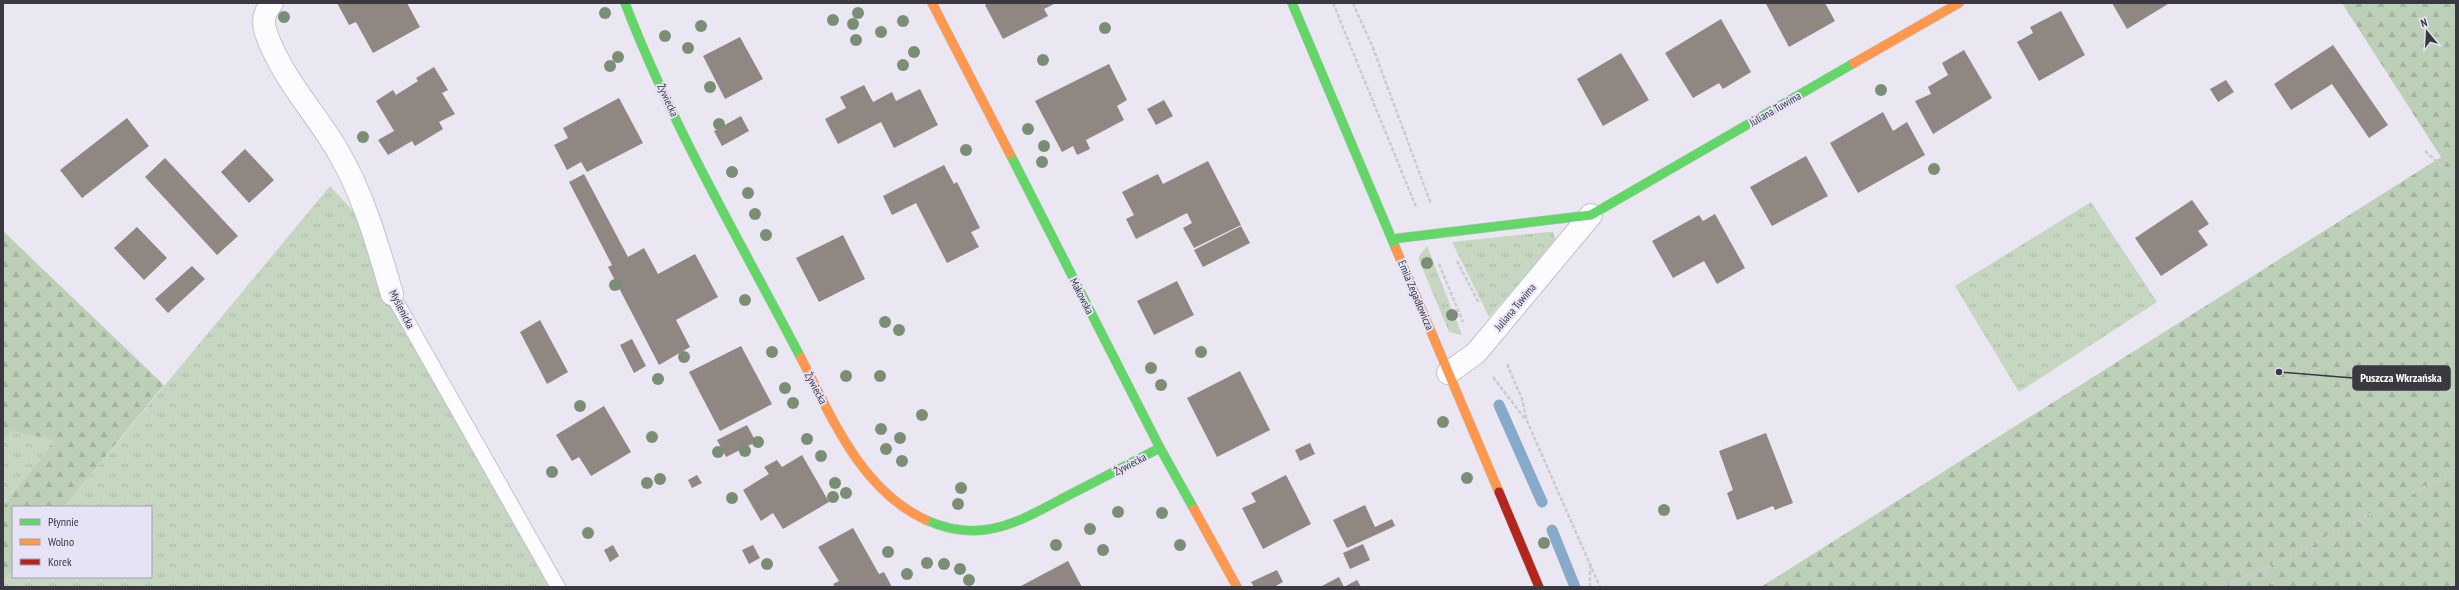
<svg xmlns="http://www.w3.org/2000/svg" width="2459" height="590" viewBox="0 0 2459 590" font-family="'PT Sans Narrow',sans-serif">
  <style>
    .grass { fill: url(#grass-tufts) }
    .forest { fill: url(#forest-firs) }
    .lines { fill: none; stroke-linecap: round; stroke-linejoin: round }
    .stream { stroke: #87a9ca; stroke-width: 11 }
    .building { fill: #908682 }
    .lane-casing { stroke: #c4c2ca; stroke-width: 16 }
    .street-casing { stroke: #c4c2ca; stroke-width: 24 }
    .fast-casing { stroke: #c4c2ca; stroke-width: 10 }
    .slow-casing { stroke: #c4c2ca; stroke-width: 10 }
    .jam-casing { stroke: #c4c2ca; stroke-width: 10 }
    .path { stroke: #cbcacf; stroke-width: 2.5; stroke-dasharray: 4 2; stroke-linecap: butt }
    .lane { stroke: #fcfbfd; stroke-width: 14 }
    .street { stroke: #fcfbfd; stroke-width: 22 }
    .fast { stroke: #63d668; stroke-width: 9 }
    .slow { stroke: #ff974d; stroke-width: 9 }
    .jam { stroke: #b3261e; stroke-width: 9 }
    .tree { fill: #7b8e75 }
    .labels { text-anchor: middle; stroke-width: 4; stroke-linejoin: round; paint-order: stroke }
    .street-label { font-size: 11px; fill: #3a3840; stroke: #e7e3f6 }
    .leader { fill: none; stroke: #3a3840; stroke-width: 1.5 }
    .callout-dot { fill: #3a3840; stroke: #e7e3f6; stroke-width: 1.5 }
    .callout { fill: #3a3840; stroke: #3a3840; stroke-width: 1.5 }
    .callout-label { font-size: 12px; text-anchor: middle; font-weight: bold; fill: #fff }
  </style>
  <defs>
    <pattern id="grass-tufts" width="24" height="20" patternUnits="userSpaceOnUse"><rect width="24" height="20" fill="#c5d7c0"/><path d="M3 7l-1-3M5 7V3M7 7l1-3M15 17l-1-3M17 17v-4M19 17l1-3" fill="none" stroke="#aab9a6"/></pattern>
    <pattern id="forest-firs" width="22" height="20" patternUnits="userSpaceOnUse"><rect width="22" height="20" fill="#bcd0b8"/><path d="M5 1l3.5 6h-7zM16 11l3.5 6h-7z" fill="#a2b39f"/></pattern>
  </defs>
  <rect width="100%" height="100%" fill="#eae7f2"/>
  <!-- grass -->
  <g class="grass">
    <path d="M330 186 374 234 392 294 558 587H3V582L13 569V577H151V507H64Z"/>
    <path d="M2091 202 2157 302 2019 392 1955 286Z"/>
    <path d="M1548 232H1553L1556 241 1489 317 1452 242Z"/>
    <path d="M1427 246 1462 335 1449 332 1419 260V256Z"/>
    <path d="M12 431 56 439 3 506V440Z"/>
  </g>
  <!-- forest -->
  <g class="forest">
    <path d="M2342 3H2456V587H1761L2441 157Z"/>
    <path d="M3 231 164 385 64 507H13V569L3 582V506L55 440 12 431 3 440Z"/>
  </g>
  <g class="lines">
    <!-- stream -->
    <g class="stream">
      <path d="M1499 405 1542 502"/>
      <path d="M1552 530 1575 587"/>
    </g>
  </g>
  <!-- building -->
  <g class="building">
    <path d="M337 3H407L420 27 373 53 356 22 349 25Z"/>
    <path d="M988 3H1056L1044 9 1048 16 1003 39 985 5Z"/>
    <path d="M1768 3H1825L1835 21 1789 47 1766 4Z"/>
    <path d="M2112 3H2167L2168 4 2127 29Z"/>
    <path d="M2061 11 2085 55 2039 81 2017 42 2033 33 2030 27Z"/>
    <path d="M1721 19 1751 72 1723 89 1719 83 1693 98 1665 53Z"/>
    <path d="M740 37 763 79 725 99 703 56Z"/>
    <path d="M2333 45 2388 125 2369 138 2332 84 2291 110 2274 84Z"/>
    <path d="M1964 50 1992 98 1933 134 1915 101 1931 94 1928 87 1948 75 1942 63Z"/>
    <path d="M1621 53 1649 100 1603 126 1577 79Z"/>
    <path d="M1109 64 1127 100 1117 106 1124 120 1086 140 1090 149 1077 155 1073 146 1062 152 1035 101Z"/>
    <path d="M434 67 448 90 442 93 455 114 439 122 443 129 415 146 412 141 388 155 378 140 394 131 376 101 393 90 396 95 418 81 416 78Z"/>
    <path d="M2226 80 2234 92 2218 102 2210 89Z"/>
    <path d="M864 85 873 102 892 92 896 101 920 89 938 125 894 148 881 122 838 144 825 119 846 108 840 97Z"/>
    <path d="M619 98 643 143 587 172 581 162 567 170 554 145 568 138 563 128Z"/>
    <path d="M1164 100 1173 116 1156 125 1147 109Z"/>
    <path d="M1883 112 1893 131 1907 122 1925 155 1858 193 1830 143Z"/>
    <path d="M741 116 749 131 722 146 714 131Z"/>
    <path d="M127 118 149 146 82 198 60 170Z"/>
    <path d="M245 149 274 180 249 203 221 172Z"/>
    <path d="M1806 156 1828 196 1772 226 1750 187Z"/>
    <path d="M165 158 238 236 217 255 145 177Z"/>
    <path d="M1208 161 1241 225 1194 248 1183 228 1192 223 1187 213 1136 239 1126 219 1134 215 1122 192 1158 174 1163 184Z"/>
    <path d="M944 165 954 184 957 182 980 228 971 232 979 247 947 263 916 203 892 215 883 196Z"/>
    <path d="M584 174 628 257 644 248 658 274 695 254 718 297 676 320 690 347 659 365 608 267 612 265 569 182Z"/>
    <path d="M2192 200 2209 224 2198 231 2208 245 2161 276 2135 238Z"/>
    <path d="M1715 214 1745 268 1717 284 1704 261 1673 278 1652 241 1699 215 1703 221Z"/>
    <path d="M1241 226 1250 243 1203 267 1194 250Z"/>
    <path d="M137 227 167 258 144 280 114 248Z"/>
    <path d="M843 235 865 279 819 302 796 258Z"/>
    <path d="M192 266 205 279 168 313 155 299Z"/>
    <path d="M1177 281 1194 315 1154 335 1137 301Z"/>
    <path d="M540 320 568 372 547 384 520 332Z"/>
    <path d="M632 339 646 366 634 373 620 345Z"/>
    <path d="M741 346 772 404 720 431 689 372Z"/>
    <path d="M1240 371 1270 430 1217 457 1187 398Z"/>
    <path d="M604 406 631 452 591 476 579 457 572 461 556 435Z"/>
    <path d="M747 425 756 442 726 457 717 440Z"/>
    <path d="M1766 433 1793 503 1775 510 1773 506 1737 520 1727 493 1733 490 1719 451Z"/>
    <path d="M1310 443 1315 454 1300 461 1295 450Z"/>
    <path d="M802 455 829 502 783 529 773 513 761 521 743 490 769 474 764 467 777 460 782 467Z"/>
    <path d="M697 475 702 483 692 488 688 480Z"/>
    <path d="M1286 475 1311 524 1263 549 1242 508 1256 502 1251 493Z"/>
    <path d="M1365 505 1375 527 1392 519 1395 526 1347 548 1333 520Z"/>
    <path d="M853 528 879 574 884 572 892 587H835L833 584 839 581 818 547Z"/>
    <path d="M1363 544 1370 560 1350 569 1343 553Z"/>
    <path d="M613 545 619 556 610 562 604 550Z"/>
    <path d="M753 545 760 558 749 564 742 550Z"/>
    <path d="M1068 561 1082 587H1019Z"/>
    <path d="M1277 570 1283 582 1274 587H1254L1251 582Z"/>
    <path d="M1339 577 1344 587 1357 580 1361 587H1320Z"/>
  </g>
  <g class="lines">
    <defs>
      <path id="lane" d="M392 294 558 587"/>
      <g id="street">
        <path d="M272 3C264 12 262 21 266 33 282 79 317 114 340 155 365 199 378 247 392 294"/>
        <path d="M1448 373 1476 353 1591 215"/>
      </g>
      <g id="fast">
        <path d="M625 3C672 126 740 241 801 358"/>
        <path d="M1292 3 1396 249"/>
        <path d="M1010 154 1160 448 1194 509"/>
        <path d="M1392 239 1591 215 1854 63"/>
        <path d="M926 520C984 546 1021 520 1071 494 1101 479 1130 463 1160 448"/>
      </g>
      <g id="slow">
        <path d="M932 3 1010 154"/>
        <path d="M1854 63 1959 3"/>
        <path d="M1396 249 1499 492"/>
        <path d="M801 358C832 418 861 490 926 520"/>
        <path d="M1194 509 1237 587"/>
      </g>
      <path id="jam" d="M1499 492 1539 587"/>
    </defs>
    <!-- lane casing -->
    <use href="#lane" class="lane-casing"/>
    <!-- street casing -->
    <use href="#street" class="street-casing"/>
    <!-- fast casing -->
    <use href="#fast" class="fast-casing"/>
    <!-- slow casing -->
    <use href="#slow" class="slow-casing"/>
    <!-- jam casing -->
    <use href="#jam" class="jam-casing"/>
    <!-- path -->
    <g class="path">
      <path d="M1333 3 1416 207"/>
      <path d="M1353 3 1373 48 1431 204"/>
      <path d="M2425 151 2456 179"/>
      <path d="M1457 261 1479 303"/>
      <path d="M1439 264 1463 322"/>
      <path d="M1507 364 1522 399 1527 421 1600 587"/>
      <path d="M1493 377 1525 419"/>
      <path d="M2262 570 2456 471"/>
      <path d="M1590 587V566"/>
      <path d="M2219 587 2262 570 2275 587"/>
    </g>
    <!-- lane -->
    <use href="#lane" class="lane"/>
    <!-- street -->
    <use href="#street" class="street"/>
    <!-- fast -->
    <use href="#fast" class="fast"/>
    <!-- slow -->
    <use href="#slow" class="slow"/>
    <!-- jam -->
    <use href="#jam" class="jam"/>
  </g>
  <!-- trees -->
  <g class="tree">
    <circle cx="605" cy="13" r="6"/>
    <circle cx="858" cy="13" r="6"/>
    <circle cx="284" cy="17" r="6"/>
    <circle cx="833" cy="20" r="6"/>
    <circle cx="903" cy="21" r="6"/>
    <circle cx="853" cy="24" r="6"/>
    <circle cx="701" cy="26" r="6"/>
    <circle cx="1105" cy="28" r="6"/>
    <circle cx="881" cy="32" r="6"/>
    <circle cx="665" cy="36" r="6"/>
    <circle cx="856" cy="40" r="6"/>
    <circle cx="688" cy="48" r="6"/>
    <circle cx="914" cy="52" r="6"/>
    <circle cx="618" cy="57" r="6"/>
    <circle cx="1043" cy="60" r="6"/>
    <circle cx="903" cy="65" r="6"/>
    <circle cx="610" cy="66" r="6"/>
    <circle cx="710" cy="87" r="6"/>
    <circle cx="1881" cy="90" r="6"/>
    <circle cx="719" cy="124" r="6"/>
    <circle cx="1028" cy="129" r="6"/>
    <circle cx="363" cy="137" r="6"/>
    <circle cx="1044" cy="146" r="6"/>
    <circle cx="966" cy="150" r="6"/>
    <circle cx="1042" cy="162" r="6"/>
    <circle cx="1934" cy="169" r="6"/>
    <circle cx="732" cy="172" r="6"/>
    <circle cx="748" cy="193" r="6"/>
    <circle cx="755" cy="214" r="6"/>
    <circle cx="766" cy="235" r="6"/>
    <circle cx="1427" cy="263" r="6"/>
    <circle cx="615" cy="285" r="6"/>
    <circle cx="745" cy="300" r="6"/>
    <circle cx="1452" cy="315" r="6"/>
    <circle cx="885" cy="322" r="6"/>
    <circle cx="899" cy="330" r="6"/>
    <circle cx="772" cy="352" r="6"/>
    <circle cx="1201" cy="352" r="6"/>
    <circle cx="684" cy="357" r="6"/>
    <circle cx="1151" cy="368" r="6"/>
    <circle cx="846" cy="376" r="6"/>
    <circle cx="880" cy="376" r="6"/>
    <circle cx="658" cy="379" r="6"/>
    <circle cx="1161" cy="385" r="6"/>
    <circle cx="785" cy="388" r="6"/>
    <circle cx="793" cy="403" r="6"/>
    <circle cx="580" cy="406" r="6"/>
    <circle cx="922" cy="415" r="6"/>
    <circle cx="1443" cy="422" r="6"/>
    <circle cx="881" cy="429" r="6"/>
    <circle cx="652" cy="437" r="6"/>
    <circle cx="900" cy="438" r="6"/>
    <circle cx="807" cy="439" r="6"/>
    <circle cx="758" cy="442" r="6"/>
    <circle cx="886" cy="449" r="6"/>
    <circle cx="745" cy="451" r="6"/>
    <circle cx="718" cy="452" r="6"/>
    <circle cx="821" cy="456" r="6"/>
    <circle cx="902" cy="461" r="6"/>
    <circle cx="552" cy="472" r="6"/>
    <circle cx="1467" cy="478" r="6"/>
    <circle cx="660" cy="479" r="6"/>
    <circle cx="647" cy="483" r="6"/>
    <circle cx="835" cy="483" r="6"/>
    <circle cx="961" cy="488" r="6"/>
    <circle cx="846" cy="493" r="6"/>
    <circle cx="833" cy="497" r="6"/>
    <circle cx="732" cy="498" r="6"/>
    <circle cx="958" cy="504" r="6"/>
    <circle cx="1664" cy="510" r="6"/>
    <circle cx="1118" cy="512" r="6"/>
    <circle cx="1162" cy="513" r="6"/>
    <circle cx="1090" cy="529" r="6"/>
    <circle cx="588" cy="533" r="6"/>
    <circle cx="1544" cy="543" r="6"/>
    <circle cx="1056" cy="545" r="6"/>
    <circle cx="1180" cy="545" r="6"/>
    <circle cx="1103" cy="550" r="6"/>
    <circle cx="888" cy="552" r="6"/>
    <circle cx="927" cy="563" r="6"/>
    <circle cx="767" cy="564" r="6"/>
    <circle cx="944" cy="564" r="6"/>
    <circle cx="960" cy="569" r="6"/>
    <circle cx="907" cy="574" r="6"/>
    <circle cx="969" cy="580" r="6"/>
  </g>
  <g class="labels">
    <!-- street labels -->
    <g class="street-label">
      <text transform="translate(668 100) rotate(65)" y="4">Żywiecka</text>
      <text transform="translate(1775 109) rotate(-30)" y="4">Juliana Tuwima</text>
      <text transform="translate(1416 295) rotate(67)" y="4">Emila Zegadłowicza</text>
      <text transform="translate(1082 296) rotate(63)" y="4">Makowska</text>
      <text transform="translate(1515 307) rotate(-50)" y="4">Juliana Tuwima</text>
      <text transform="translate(402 309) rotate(63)" y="4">Myślenicka</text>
      <text transform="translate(816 388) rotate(62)" y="4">Żywiecka</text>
      <text transform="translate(1130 464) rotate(-28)" y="4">Żywiecka</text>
    </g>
  </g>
  <!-- callouts -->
  <path class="leader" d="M2279 372L2353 378"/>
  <circle class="callout-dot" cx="2279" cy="372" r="4"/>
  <rect class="callout" x="2353" y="366" width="97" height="24" rx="4"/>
  <g class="callout-label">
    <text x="2401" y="382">Puszcza Wkrzańska</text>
  </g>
  <!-- border -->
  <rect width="2459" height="590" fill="none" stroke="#3a3840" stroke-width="8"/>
  <!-- legend -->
  <rect x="12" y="506" width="140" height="72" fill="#e7e3f6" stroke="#a29fad"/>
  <rect x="20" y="519" width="20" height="6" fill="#63d668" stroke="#a29fad"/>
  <text x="48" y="526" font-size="12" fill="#3a3840">Płynnie</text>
  <rect x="20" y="539" width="20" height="6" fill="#ff974d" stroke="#a29fad"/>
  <text x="48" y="546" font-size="12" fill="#3a3840">Wolno</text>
  <rect x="20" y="559" width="20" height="6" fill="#b3261e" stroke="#a29fad"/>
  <text x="48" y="566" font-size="12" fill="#3a3840">Korek</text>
  <!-- north arrow -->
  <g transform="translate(2427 32) rotate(342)" stroke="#e7e3f6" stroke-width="3" paint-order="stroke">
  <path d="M0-3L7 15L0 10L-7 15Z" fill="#3a3840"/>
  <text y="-6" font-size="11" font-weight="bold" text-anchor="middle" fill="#3a3840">N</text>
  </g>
</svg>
